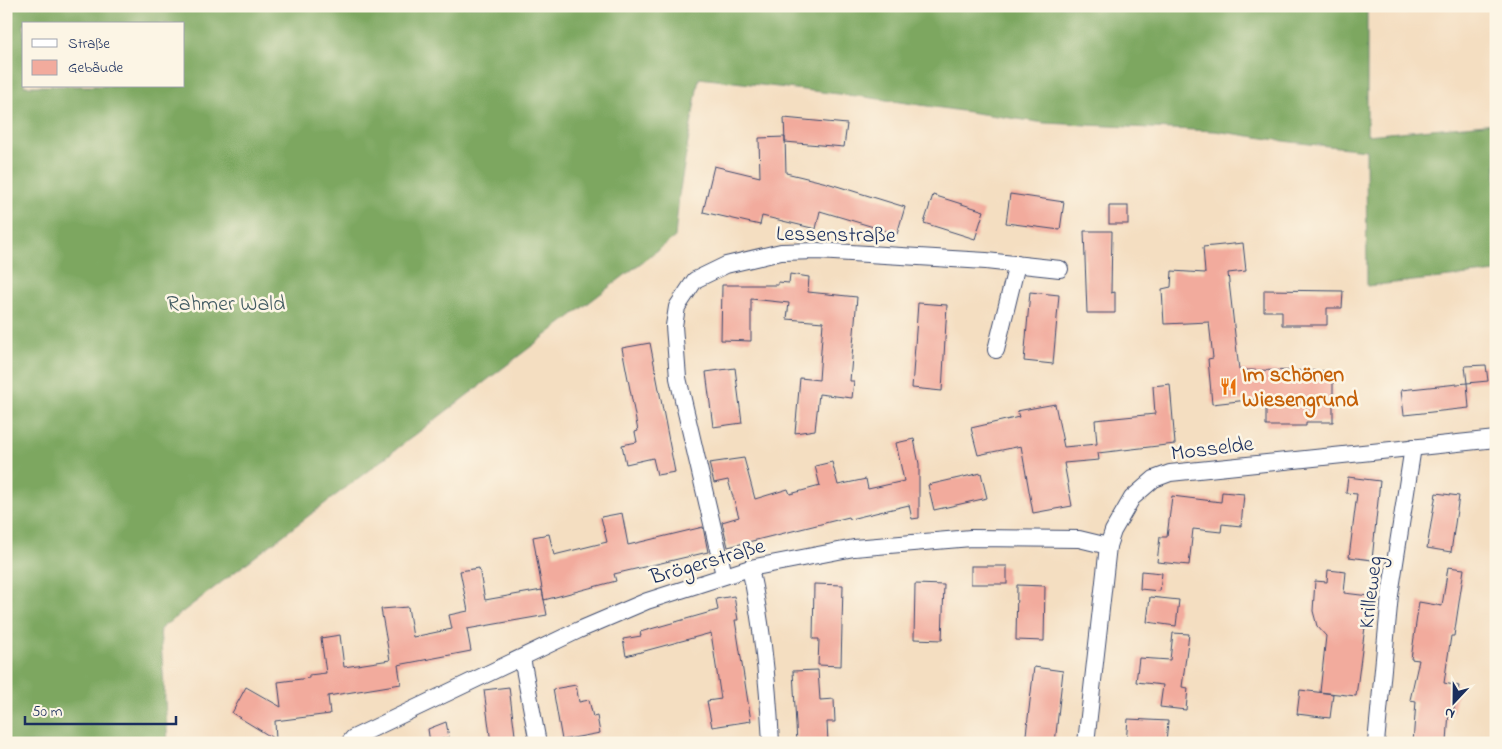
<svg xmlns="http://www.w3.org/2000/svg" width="1502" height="749" viewBox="0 0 1502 749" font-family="'Indie Flower',sans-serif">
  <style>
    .forest { fill: #7da760; stroke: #4c6b5f; fill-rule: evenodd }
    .building { fill: #f2ab9d }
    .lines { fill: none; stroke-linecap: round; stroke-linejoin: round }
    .street-casing { stroke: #3c496d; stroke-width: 18 }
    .street { stroke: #fff; stroke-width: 16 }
    .labels { text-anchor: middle; stroke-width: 5; stroke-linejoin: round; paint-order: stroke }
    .street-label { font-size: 22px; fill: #1b2f5e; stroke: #fcf5e5 }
    .park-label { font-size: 22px; fill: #425b62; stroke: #fcf5e5 }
    .food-label { font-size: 22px; font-weight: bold; fill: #c56008; stroke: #fcf5e5; text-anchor: start }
  </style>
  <rect width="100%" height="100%" fill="#fcf5e5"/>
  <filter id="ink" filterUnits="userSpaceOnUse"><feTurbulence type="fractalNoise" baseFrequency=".02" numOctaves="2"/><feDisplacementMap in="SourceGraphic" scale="10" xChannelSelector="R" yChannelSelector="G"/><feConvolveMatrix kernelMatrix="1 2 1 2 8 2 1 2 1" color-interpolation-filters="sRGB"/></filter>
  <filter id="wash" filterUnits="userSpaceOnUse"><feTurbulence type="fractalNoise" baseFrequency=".0096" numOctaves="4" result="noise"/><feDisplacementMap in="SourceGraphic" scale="20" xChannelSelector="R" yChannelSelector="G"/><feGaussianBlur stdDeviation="1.12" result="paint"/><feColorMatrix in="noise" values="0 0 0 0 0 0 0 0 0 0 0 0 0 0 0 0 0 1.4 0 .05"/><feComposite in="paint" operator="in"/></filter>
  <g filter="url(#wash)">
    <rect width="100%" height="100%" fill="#f4dec1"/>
    <!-- forest -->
    <path class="forest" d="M6 6H1367V135L1496 123V272L1367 286 1366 150 1291 142 1215 131 1045 123 865 97 699 78 679 195 675 237 160 629 168 743H6ZM24 24H184V86H24Z"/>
    <g id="blocks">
      <!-- building -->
      <g class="building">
        <path d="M784 118 847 124 844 147 785 142Z"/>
        <path d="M785 137 786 173 827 183 905 207 897 234 820 211 816 229 762 216 760 225 703 212 714 166 760 177 759 138Z"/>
        <path d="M1010 194 1064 202 1060 230 1006 223Z"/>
        <path d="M933 195 984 211 975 239 924 223Z"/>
        <rect x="1109" y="206" width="19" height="18"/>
        <path d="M1084 231H1112L1111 293 1115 292V313H1087Z"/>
        <path d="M1243 243 1246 271 1228 273 1239 370 1333 371V422H1306V426H1266V398L1212 404 1208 359 1213 358 1209 322 1164 324 1162 289 1171 287 1172 271 1205 273 1203 247Z"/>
        <path d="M790 274 809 277 808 292 857 297 850 381H854L852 398 819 394 815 430 795 433 800 378 819 380 823 322 787 319 789 303 751 299V341L721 340 722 285H778V282L789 283Z"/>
        <path d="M1264 290 1343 291 1342 308H1327V325H1282V311H1264Z"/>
        <path d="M1030 292 1059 295 1053 364 1024 361Z"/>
        <path d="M918 303 947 305 942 391 912 388Z"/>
        <path d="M650 343 675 472 657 475 653 458 626 464 622 445 637 442 635 432 638 431 622 348Z"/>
        <path d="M1486 365 1488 381 1467 383 1465 366Z"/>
        <path d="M735 368 742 423 713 427 706 372Z"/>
        <path d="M1467 383 1469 408 1404 415 1401 390Z"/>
        <path d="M1170 384 1175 444 1098 453 1099 460 1064 463 1072 506 1033 513 1021 446 978 455 971 428 1019 417 1017 411 1055 404 1064 447 1097 444 1095 420 1155 414 1153 386Z"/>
        <path d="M914 439 919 464V518L912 519 909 505 850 519 849 517 728 547 722 522 739 517 728 480 714 483 709 463 744 458 755 499 788 489 790 494 820 486 815 466 832 462 838 485 866 479 868 489 904 481 896 443Z"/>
        <path d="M981 473 987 498 934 510 928 485Z"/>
        <path d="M1348 477 1380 481 1372 560 1349 557 1357 494 1346 493Z"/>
        <path d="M1222 492 1244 494 1241 526 1222 524 1221 532 1193 529 1189 565 1157 562 1160 537H1167L1172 496 1221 502Z"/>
        <path d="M1436 493 1459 496 1451 552 1427 548Z"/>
        <path d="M622 513 628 545 703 527 708 552 614 574 616 581 544 600 533 537 549 534 554 555 607 542 601 517Z"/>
        <rect x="971" y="566" width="36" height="18"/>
        <path d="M1448 567 1464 569 1454 636H1451L1444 683 1459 686 1453 712 1449 710 1447 743H1413L1416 701 1410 700 1419 660 1411 659 1419 602 1442 606Z"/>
        <path d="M479 568 485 600 542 590 547 615 467 629 471 651 398 665 401 684 328 696 330 714 275 721 276 740 232 713 246 687 281 707 278 682 309 678V675L326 673 321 638 340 635 344 667 390 660 381 609 408 607 413 637 452 629 449 615 468 611 460 571Z"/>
        <path d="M1328 570 1346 572 1344 593 1369 596 1356 696 1320 692 1326 636 1317 626 1313 611 1315 581 1327 582Z"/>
        <path d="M1141 571 1162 573 1160 591 1140 589Z"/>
        <path d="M814 584 843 585 841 666 818 665 819 639H813Z"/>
        <path d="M915 584 944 585 942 640 914 639Z"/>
        <path d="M1017 585 1045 586 1044 641 1016 640Z"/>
        <path d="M734 596 738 620H735L751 721 712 727 707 701 721 699 711 633 626 656 623 639 641 636 640 632 718 610 716 599Z"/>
        <path d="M1150 597 1179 600 1176 626 1147 622Z"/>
        <path d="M1173 633 1189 634 1182 687 1188 688 1186 710 1160 707 1163 685 1136 682 1139 658 1170 660Z"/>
        <path d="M1034 667 1063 671 1055 743H1025Z"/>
        <path d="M818 670 820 700 834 699 835 722H827L828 743H797L793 671Z"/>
        <path d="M576 685 579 702 589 700 593 717 597 716 600 733 562 740 553 689Z"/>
        <path d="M509 687 516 743H491L484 690Z"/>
        <path d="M1300 690 1333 694 1330 718 1297 714Z"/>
        <path d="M1128 719 1168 721 1166 743H1126Z"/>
        <path d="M446 722 449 737 430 743 428 729Z"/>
      </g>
    </g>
  </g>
  <g filter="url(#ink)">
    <use href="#blocks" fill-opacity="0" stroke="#3c496d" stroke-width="1"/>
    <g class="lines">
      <defs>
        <g id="street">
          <path d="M996 350 1017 264"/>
          <path d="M750 568C763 626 768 683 771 743"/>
          <path d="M724 575 678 378 674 326 677 307 695 280 726 265 781 252 817 251 986 261 1060 269"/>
          <path d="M522 658 538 743"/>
          <path d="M349 743 353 738 579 630 647 601 750 568 854 548 971 538 1079 539 1108 546"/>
          <path d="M1086 743 1108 546 1113 531 1132 498 1154 479 1170 473 1496 439"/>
          <path d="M1376 743 1390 595 1413 447"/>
        </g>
      </defs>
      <!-- street casing -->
      <use href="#street" class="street-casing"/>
      <!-- street -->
      <use href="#street" class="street"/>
    </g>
  </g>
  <!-- icons -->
  <defs>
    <symbol id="restaurant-bare" viewBox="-9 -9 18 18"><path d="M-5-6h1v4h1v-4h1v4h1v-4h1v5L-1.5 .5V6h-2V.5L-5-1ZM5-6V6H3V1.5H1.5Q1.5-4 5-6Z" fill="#e8710a" stroke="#fcf5e5" stroke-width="2.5" paint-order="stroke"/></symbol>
  </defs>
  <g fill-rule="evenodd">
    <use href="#restaurant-bare" x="1216" y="374" width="25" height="25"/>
  </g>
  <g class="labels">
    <!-- street labels -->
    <g class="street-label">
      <text transform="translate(836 233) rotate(1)" y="8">Lessenstraße</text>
      <text transform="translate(1212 447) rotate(-7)" y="8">Mosselde</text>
      <text transform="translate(707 560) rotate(-16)" y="8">Brögerstraße</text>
      <text transform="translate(1369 592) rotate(-83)" y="8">Krilleweg</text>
    </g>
    <!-- park labels -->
    <g class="park-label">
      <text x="226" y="310">Rahmer Wald</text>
    </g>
    <!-- food labels -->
    <g class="food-label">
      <text x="1242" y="381">Im schönen<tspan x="1242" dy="25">Wiesengrund</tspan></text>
    </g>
  </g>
  <!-- margin -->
  <rect width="1502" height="749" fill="none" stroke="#fcf5e5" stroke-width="25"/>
  <!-- legend -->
  <rect x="22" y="22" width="162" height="65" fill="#fcf5e5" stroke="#a2a6af"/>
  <rect x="32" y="39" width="25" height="8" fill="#ffffff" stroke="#a2a6af"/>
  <text x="68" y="48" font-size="15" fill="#1b2f5e">Straße</text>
  <rect x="32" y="60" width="25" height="15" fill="#f2ab9d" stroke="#a2a6af"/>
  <text x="68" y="72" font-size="15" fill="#1b2f5e">Gebäude</text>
  <!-- north arrow -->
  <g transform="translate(1454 702) rotate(202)" stroke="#fcf5e5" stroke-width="4" paint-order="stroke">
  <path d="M0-4L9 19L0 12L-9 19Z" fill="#1b2f5e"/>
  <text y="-8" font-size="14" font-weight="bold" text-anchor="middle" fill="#1b2f5e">N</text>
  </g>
  <!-- scale -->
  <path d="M25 716v8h151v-8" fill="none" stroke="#1b2f5e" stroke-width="2.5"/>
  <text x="32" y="716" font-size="15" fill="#1b2f5e" stroke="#fcf5e5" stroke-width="4" paint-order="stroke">50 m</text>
</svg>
